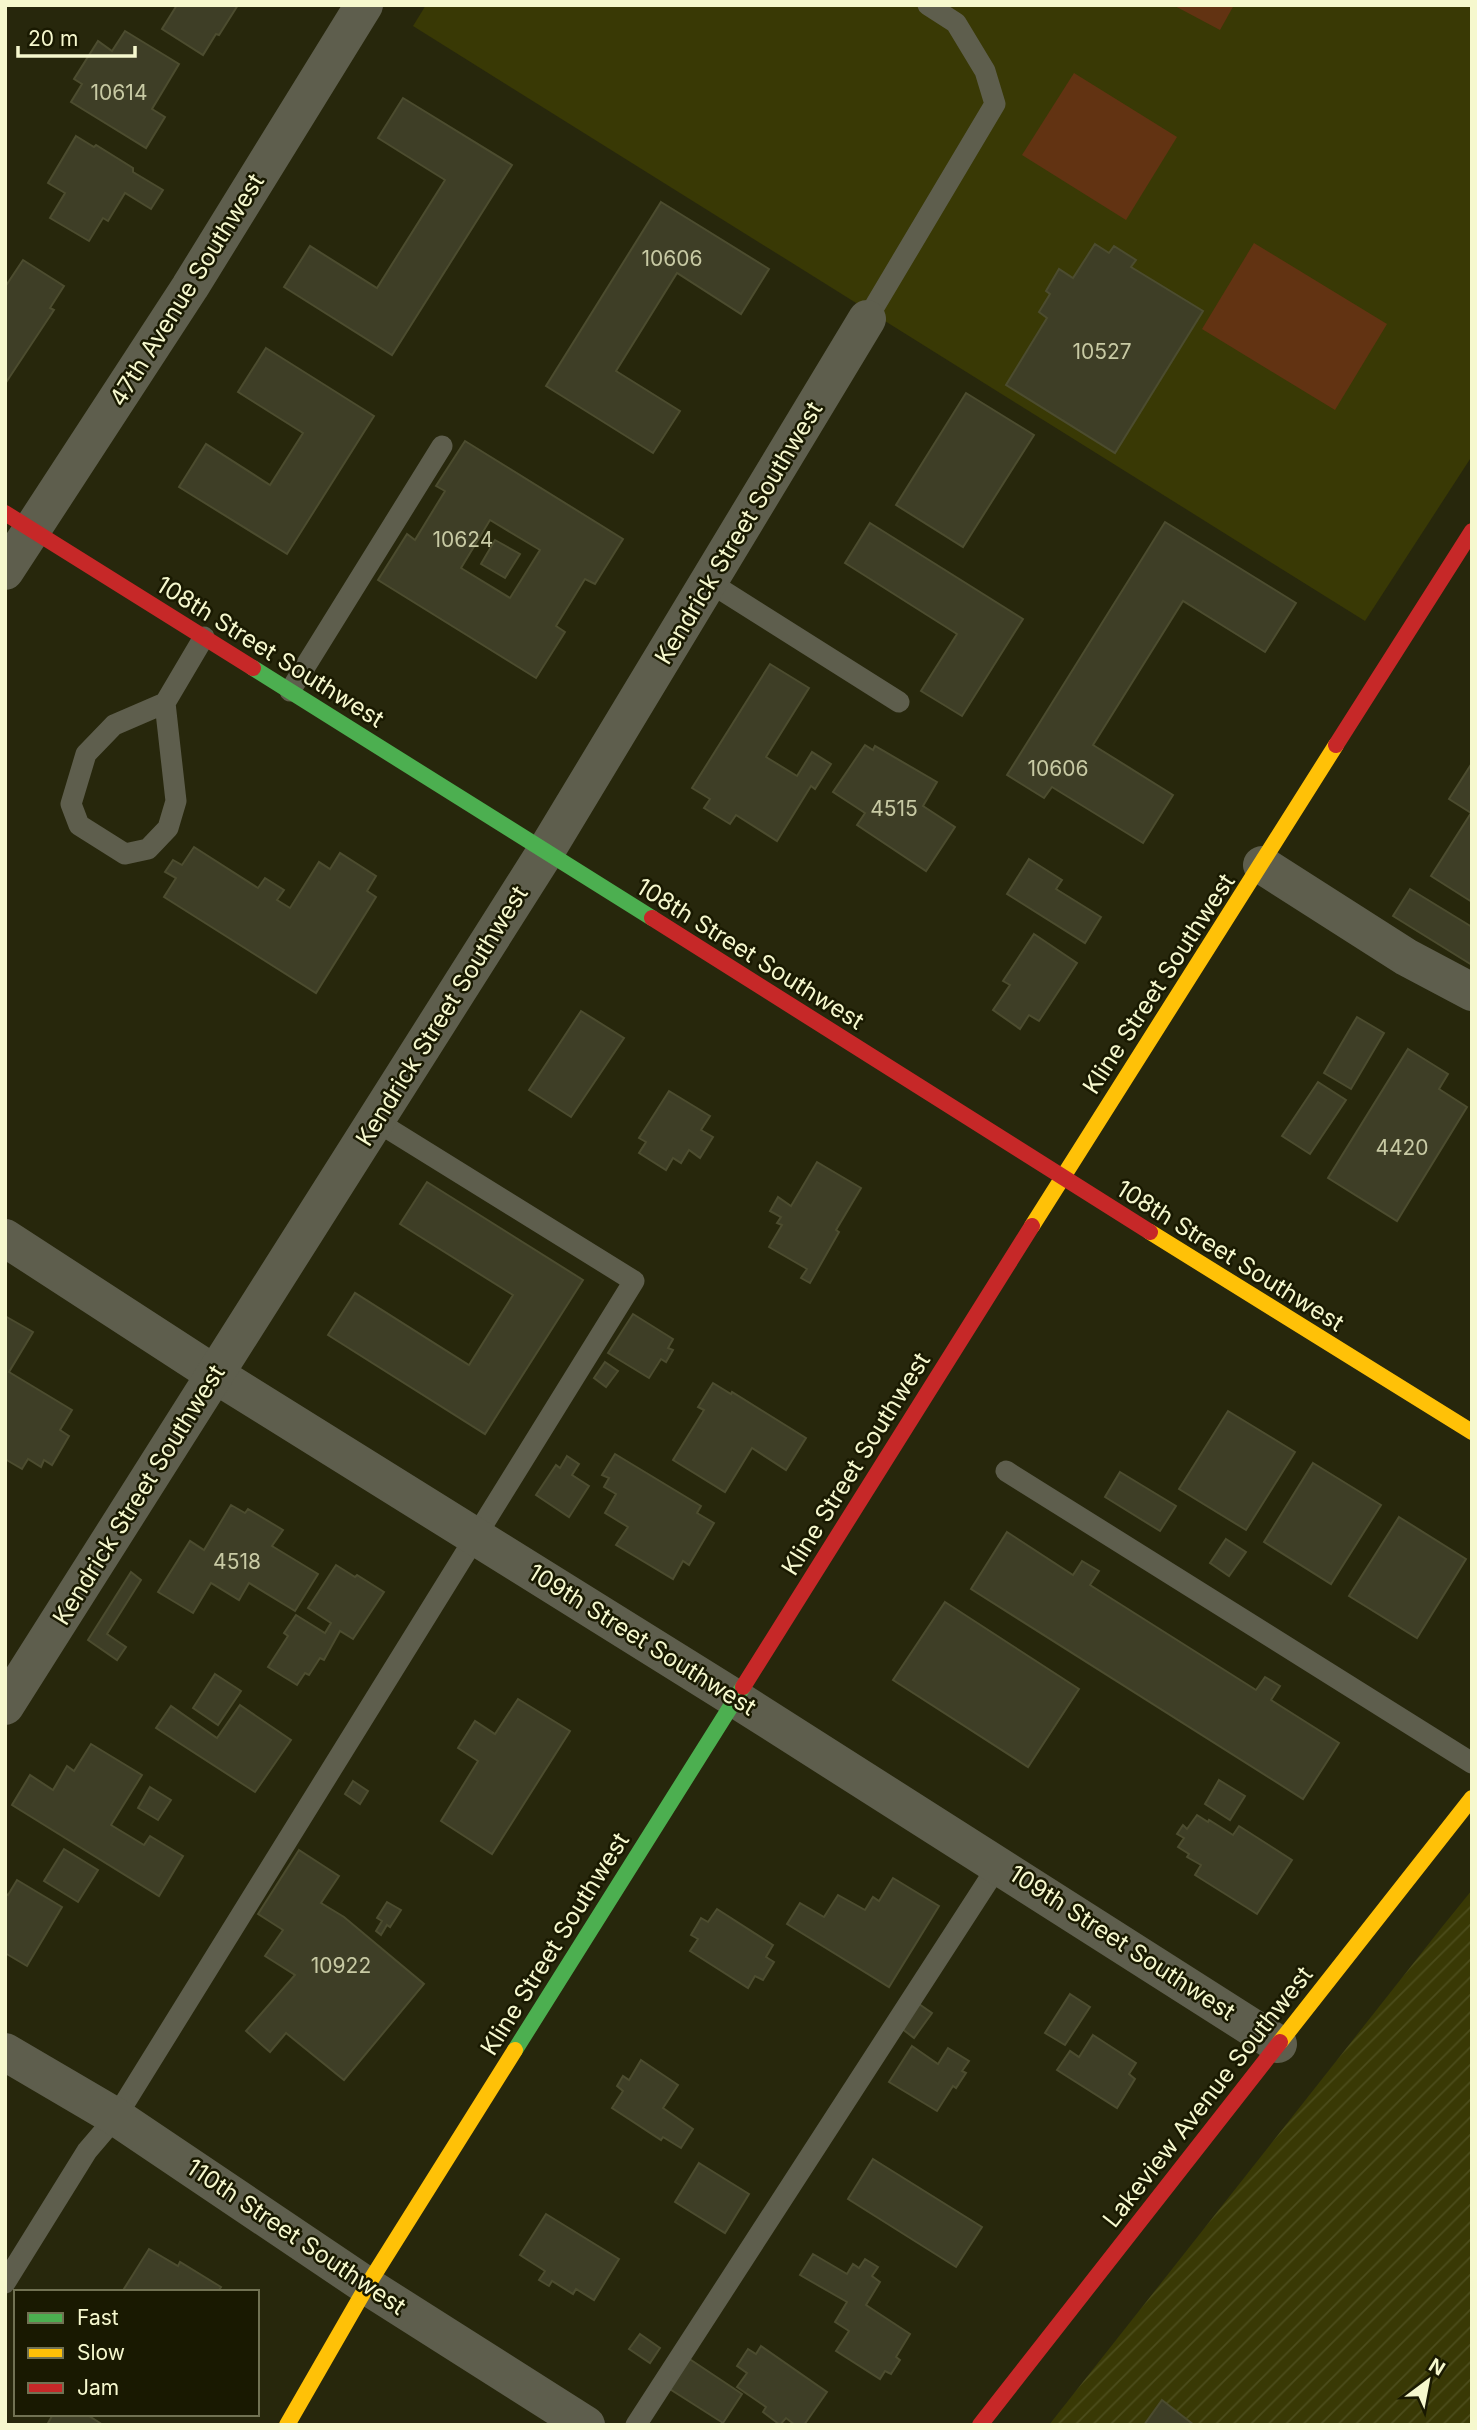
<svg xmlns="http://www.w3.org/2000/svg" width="1477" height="2430" viewBox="0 0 1477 2430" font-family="Inter,sans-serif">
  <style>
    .built { fill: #393905 }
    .industrial { fill: url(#industrial-furrows) }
    .park { fill: #623312 }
    .building { fill: #3e3e26; stroke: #4c4c2f; stroke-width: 2; fill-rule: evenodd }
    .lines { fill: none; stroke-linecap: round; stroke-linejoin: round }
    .lane { stroke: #5e5e4d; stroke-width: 21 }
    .street { stroke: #5e5e4d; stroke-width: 38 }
    .fast { stroke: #4caf50; stroke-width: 16 }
    .slow { stroke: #ffc107; stroke-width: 16 }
    .jam { stroke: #c62828; stroke-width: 16 }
    .labels { text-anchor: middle; stroke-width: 5; stroke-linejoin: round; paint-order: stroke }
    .number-label { font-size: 21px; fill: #c8caa4 }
    .street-label { font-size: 24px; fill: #f6f8ce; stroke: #191901 }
  </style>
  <defs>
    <pattern id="industrial-furrows" width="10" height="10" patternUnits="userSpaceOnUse" patternTransform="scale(1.75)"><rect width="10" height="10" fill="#393905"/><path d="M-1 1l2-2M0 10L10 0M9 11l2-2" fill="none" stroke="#4c4d1c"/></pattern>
  </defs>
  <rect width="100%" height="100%" fill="#27270c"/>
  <!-- built -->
  <path class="built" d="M426 5H1472V456L1365 621 413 26Z"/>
  <!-- industrial -->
  <path class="industrial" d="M1472 1890V2425H1049L1442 1927Z"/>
  <!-- park -->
  <g class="park">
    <path d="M1173 5H1234L1220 30Z"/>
    <path d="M1074 73 1177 137 1126 220 1022 155Z"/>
    <path d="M1254 243 1387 324 1335 410 1202 329Z"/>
  </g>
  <!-- building -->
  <g class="building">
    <path d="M177 5H238L219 35 216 34 203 55 162 29Z"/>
    <path d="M125 31 179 64 152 109 165 117 146 148 71 102 82 84 74 79 98 41 112 51Z"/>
    <path d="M403 98 512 165 392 355 284 287 310 246 377 288 445 180 378 138Z"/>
    <path d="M76 136 94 147 96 145 133 168V172L163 190 151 209 125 193 108 221 103 218 89 241 50 218 65 193 48 183Z"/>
    <path d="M661 202 769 269 741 314 677 273 616 371 680 411 653 453 546 386Z"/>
    <path d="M1095 244 1109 253 1114 246 1136 260 1131 267 1203 311 1115 453 1006 385 1047 318 1039 312 1050 294 1046 291 1059 269 1073 278Z"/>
    <path d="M23 260 64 286 50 308 54 310 5 384V287Z"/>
    <path d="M266 348 374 416 287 554 179 487 206 444 270 485 303 433 238 392Z"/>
    <path d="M966 393 1034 435 963 547 896 505Z"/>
    <path d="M465 441 623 539 595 584 585 579 556 626 565 632 536 678 378 580 407 534 415 540 445 491 436 486ZM490 520 540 550 510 598 461 568Z"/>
    <path d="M1165 522 1296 603 1265 652 1183 601 1093 745 1173 795 1143 843 1052 787 1044 798 1007 775Z"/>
    <path d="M870 523 1023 619 962 716 921 691 957 634 845 563Z"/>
    <path d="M495 540 520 554 505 578 481 564Z"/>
    <path d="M770 664 809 688 766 757 797 776 812 752 831 764 815 789 811 786 777 841 736 815 730 824 704 808 710 799 692 788Z"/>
    <path d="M865 745 873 750 875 746 937 782 923 806 955 827 926 871 857 825 865 813 833 792Z"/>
    <path d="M1472 763V902L1431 876 1471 813 1449 799Z"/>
    <path d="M194 847 258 888 265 878 284 890 277 900 290 908 319 862 330 869 340 853 376 876 367 891 376 897 316 993 164 897 176 878 165 872 173 860 182 865Z"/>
    <path d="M1029 859 1062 880 1056 889 1101 917 1085 943 1007 894Z"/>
    <path d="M1410 889 1472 927V965L1393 916Z"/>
    <path d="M1034 934 1077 963 1039 1021 1029 1015 1020 1029 993 1010 1010 985 1003 981Z"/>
    <path d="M581 1011 624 1038 571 1117 529 1090Z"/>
    <path d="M1357 1017 1384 1033 1351 1089 1324 1073Z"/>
    <path d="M1408 1049 1448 1074 1439 1089 1467 1107 1397 1221 1328 1178Z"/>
    <path d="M1318 1082 1346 1100 1310 1154 1282 1136Z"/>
    <path d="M669 1091 710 1116 701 1130 713 1137 700 1158 689 1150 681 1163 673 1158 666 1170 639 1153 646 1142 639 1138Z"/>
    <path d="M817 1162 861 1188 836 1230 839 1232 810 1283 801 1278 807 1269 769 1247 782 1225 777 1223 781 1217 770 1211 778 1197 791 1206Z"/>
    <path d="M427 1182 583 1280 485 1434 328 1335 355 1293 469 1365 513 1295 400 1224Z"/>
    <path d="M633 1314 673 1339 668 1348 673 1350 666 1362 661 1359 649 1378 608 1353Z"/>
    <path d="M5 1316 33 1332 9 1372 72 1410 60 1430 69 1436 52 1465 44 1460 41 1467 28 1459 22 1469 5 1459Z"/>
    <path d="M605 1362 618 1371 606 1387 594 1378Z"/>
    <path d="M713 1383 731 1394 732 1392 806 1438 786 1470 752 1448 725 1492 673 1460 704 1410 698 1407Z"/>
    <path d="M1228 1411 1295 1452 1246 1530 1179 1489Z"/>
    <path d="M615 1454 701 1506 697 1513 714 1523 689 1565 683 1561 673 1579 616 1545 628 1527 605 1513 616 1494 604 1487 609 1478 602 1475Z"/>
    <path d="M567 1456 579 1464 572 1475 589 1486 569 1517 536 1495 556 1465 560 1468Z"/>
    <path d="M1313 1463 1381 1505 1331 1584 1264 1542Z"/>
    <path d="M1120 1472 1176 1506 1160 1531 1105 1497Z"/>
    <path d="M231 1505 245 1513 248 1509 283 1530 272 1546 318 1574 295 1611 249 1583 239 1600 211 1583 193 1613 158 1592 190 1541 204 1550Z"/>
    <path d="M1399 1517 1466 1559 1417 1638 1349 1596Z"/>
    <path d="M1007 1532 1073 1575 1082 1561 1099 1571 1090 1585 1256 1690 1265 1677 1280 1686 1271 1700 1339 1743 1303 1799 971 1589Z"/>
    <path d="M1226 1539 1246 1552 1229 1576 1210 1563Z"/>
    <path d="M336 1565 355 1577 357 1575 384 1592 353 1639 340 1631 324 1660 320 1658 309 1675 305 1673 297 1685 268 1667 288 1636 284 1633 296 1615 325 1633 331 1623 308 1608Z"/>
    <path d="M131 1572 141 1580 107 1634 126 1647 117 1660 88 1640Z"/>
    <path d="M945 1602 1079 1689 1028 1767 893 1680Z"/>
    <path d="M215 1674 241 1691 218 1725 193 1708Z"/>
    <path d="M518 1699 570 1731 492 1854 441 1821 478 1761 458 1748 475 1721 495 1734Z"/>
    <path d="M240 1705 291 1740 255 1792 156 1728 171 1706 217 1738Z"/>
    <path d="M91 1744 142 1775 111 1825 144 1845 150 1836 183 1856 159 1896 12 1805 30 1775 53 1790 67 1766 74 1771Z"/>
    <path d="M1219 1780 1245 1796 1230 1820 1205 1804Z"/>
    <path d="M353 1781 368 1791 360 1804 345 1794Z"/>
    <path d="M150 1787 171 1800 158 1820 138 1808Z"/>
    <path d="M1197 1815 1208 1822 1209 1820 1233 1835 1239 1826 1292 1860 1257 1914 1195 1875 1201 1865 1187 1857 1189 1854 1178 1847 1184 1838 1177 1834 1183 1825 1187 1829Z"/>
    <path d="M64 1849 98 1870 78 1902 44 1881Z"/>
    <path d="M299 1850 339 1876 321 1903 344 1917 424 1984 344 2080 286 2033 270 2052 246 2031 295 1975 265 1956 283 1930 258 1914Z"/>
    <path d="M893 1878 939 1906 889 1987 787 1924 800 1903 824 1917 838 1895 865 1910 873 1897 879 1901Z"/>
    <path d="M17 1880 62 1907 27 1966 5 1953V1893L8 1895Z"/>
    <path d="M387 1902 401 1910 390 1927 387 1925 381 1935 376 1931 382 1921 377 1918Z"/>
    <path d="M717 1909 773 1945 766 1957 774 1962 763 1980 755 1976 748 1988 690 1951 698 1939 691 1935 701 1918 708 1922Z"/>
    <path d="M1070 1994 1090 2007 1065 2045 1045 2033Z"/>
    <path d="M919 2004 932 2013 914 2038 901 2028Z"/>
    <path d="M1093 2035 1136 2063 1129 2074 1135 2079 1117 2108 1057 2070 1070 2051 1079 2057Z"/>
    <path d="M912 2046 938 2064 948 2048 969 2061 962 2071 966 2073 956 2088 953 2086 937 2111 889 2082Z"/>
    <path d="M641 2060 678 2085 663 2108 693 2129 681 2148 663 2137 661 2140 612 2108 623 2091 617 2086 623 2076 629 2080Z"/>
    <path d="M873 2159 982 2227 956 2267 848 2199Z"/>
    <path d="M699 2163 749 2194 725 2233 675 2202Z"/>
    <path d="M546 2214 619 2259 594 2300 576 2289 573 2294 552 2281 549 2286 539 2280 545 2271 520 2255Z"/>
    <path d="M149 2249 178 2266 180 2262 221 2287 218 2292H122Z"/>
    <path d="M813 2254 847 2274 853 2264 859 2268 865 2259 878 2267 872 2276 880 2282 866 2305 910 2334 896 2357 900 2360 891 2374 885 2371 880 2379 836 2351 849 2331 835 2322 847 2302 800 2275Z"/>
    <path d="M640 2334 660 2348 650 2363 629 2349Z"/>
    <path d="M761 2346 827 2392 804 2425H795L786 2418 780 2425 763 2412 766 2407 737 2387 747 2373 737 2366 748 2349 756 2354Z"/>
    <path d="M685 2356 742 2394 723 2423 665 2386Z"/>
    <path d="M1162 2400 1194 2425H1144Z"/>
    <path d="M53 2414H86L103 2425H47Z"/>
  </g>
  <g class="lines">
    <!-- lane -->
    <g class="lane">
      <path d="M867 319 995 104 985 71 956 23 928 5"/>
      <path d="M709 582 899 702"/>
      <path d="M290 691 442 446"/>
      <path d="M165 703 176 801 168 828 148 849 125 854 79 825 71 804 86 754 114 725 165 703 204 637"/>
      <path d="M1006 1471 1472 1763"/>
      <path d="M5 2283 87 2151 116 2117 634 1281 376 1121"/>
      <path d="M636 2425 999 1864"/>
    </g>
    <!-- street -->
    <g class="street">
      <path d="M5 571 190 287 364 5"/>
      <path d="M1262 865 1406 957 1472 992"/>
      <path d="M5 1238 216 1375 736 1699 1278 2044"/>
      <path d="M5 1706 546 851 867 319"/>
      <path d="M5 2052 116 2117 367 2286 586 2425"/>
    </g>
    <!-- fast -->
    <g class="fast">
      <path d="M253 668 652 918"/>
      <path d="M515 2050 743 1687"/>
    </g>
    <!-- slow -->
    <g class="slow">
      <path d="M1032 1226 1336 745"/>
      <path d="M1150 1232 1472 1432"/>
      <path d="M1280 2042 1472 1798"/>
      <path d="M287 2425 367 2286 515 2050"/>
    </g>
    <!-- jam -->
    <g class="jam">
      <path d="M5 513 253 668"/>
      <path d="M1336 745 1472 531"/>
      <path d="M652 918 1150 1232"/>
      <path d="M743 1687 1032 1226"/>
      <path d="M980 2425 1280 2042"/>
    </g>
  </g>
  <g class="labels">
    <!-- number labels -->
    <g class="number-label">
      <text x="119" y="100">10614</text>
      <text x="672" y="266">10606</text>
      <text x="1102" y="359">10527</text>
      <text x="463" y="547">10624</text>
      <text x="1058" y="776">10606</text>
      <text x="894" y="816">4515</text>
      <text x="1402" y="1155">4420</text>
      <text x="237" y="1569">4518</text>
      <text x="341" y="1973">10922</text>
    </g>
    <!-- street labels -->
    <g class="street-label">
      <text transform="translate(187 290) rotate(-58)" y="8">47th Avenue Southwest</text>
      <text transform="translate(739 533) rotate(-59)" y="8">Kendrick Street Southwest</text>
      <text transform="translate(270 652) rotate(32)" y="8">108th Street Southwest</text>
      <text transform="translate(750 954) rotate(32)" y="8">108th Street Southwest</text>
      <text transform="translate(1159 984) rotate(-57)" y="8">Kline Street Southwest</text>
      <text transform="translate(442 1016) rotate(-58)" y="8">Kendrick Street Southwest</text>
      <text transform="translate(1230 1256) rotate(32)" y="8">108th Street Southwest</text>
      <text transform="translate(856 1464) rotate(-58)" y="8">Kline Street Southwest</text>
      <text transform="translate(139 1495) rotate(-58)" y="8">Kendrick Street Southwest</text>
      <text transform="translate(642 1640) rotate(32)" y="8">109th Street Southwest</text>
      <text transform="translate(1122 1943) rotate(33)" y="8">109th Street Southwest</text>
      <text transform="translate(555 1944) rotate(-58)" y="8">Kline Street Southwest</text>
      <text transform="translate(1208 2097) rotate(-52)" y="8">Lakeview Avenue Southwest</text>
      <text transform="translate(296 2237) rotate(34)" y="8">110th Street Southwest</text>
    </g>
  </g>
  <!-- border -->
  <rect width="1477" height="2430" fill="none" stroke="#f6f8ce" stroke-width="14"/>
  <!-- legend -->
  <rect x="14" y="2290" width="245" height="126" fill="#191901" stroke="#717253" stroke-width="2"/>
  <rect x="28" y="2313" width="35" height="10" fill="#4caf50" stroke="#717253" stroke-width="2"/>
  <text x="77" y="2325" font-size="21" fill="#f6f8ce">Fast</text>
  <rect x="28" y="2348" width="35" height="10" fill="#ffc107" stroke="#717253" stroke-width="2"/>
  <text x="77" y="2360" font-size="21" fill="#f6f8ce">Slow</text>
  <rect x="28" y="2383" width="35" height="10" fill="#c62828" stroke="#717253" stroke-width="2"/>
  <text x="77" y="2395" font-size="21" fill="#f6f8ce">Jam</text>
  <!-- north arrow -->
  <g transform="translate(1428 2381) rotate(32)" stroke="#191901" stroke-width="5" paint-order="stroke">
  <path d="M0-5L12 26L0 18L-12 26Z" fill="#f6f8ce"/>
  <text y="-10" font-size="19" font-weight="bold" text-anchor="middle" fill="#f6f8ce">N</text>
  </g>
  <!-- scale -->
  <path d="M18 46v10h117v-10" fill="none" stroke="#f6f8ce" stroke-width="3.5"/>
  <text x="28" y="46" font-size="21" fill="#f6f8ce" stroke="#191901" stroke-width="5" paint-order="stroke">20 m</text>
</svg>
